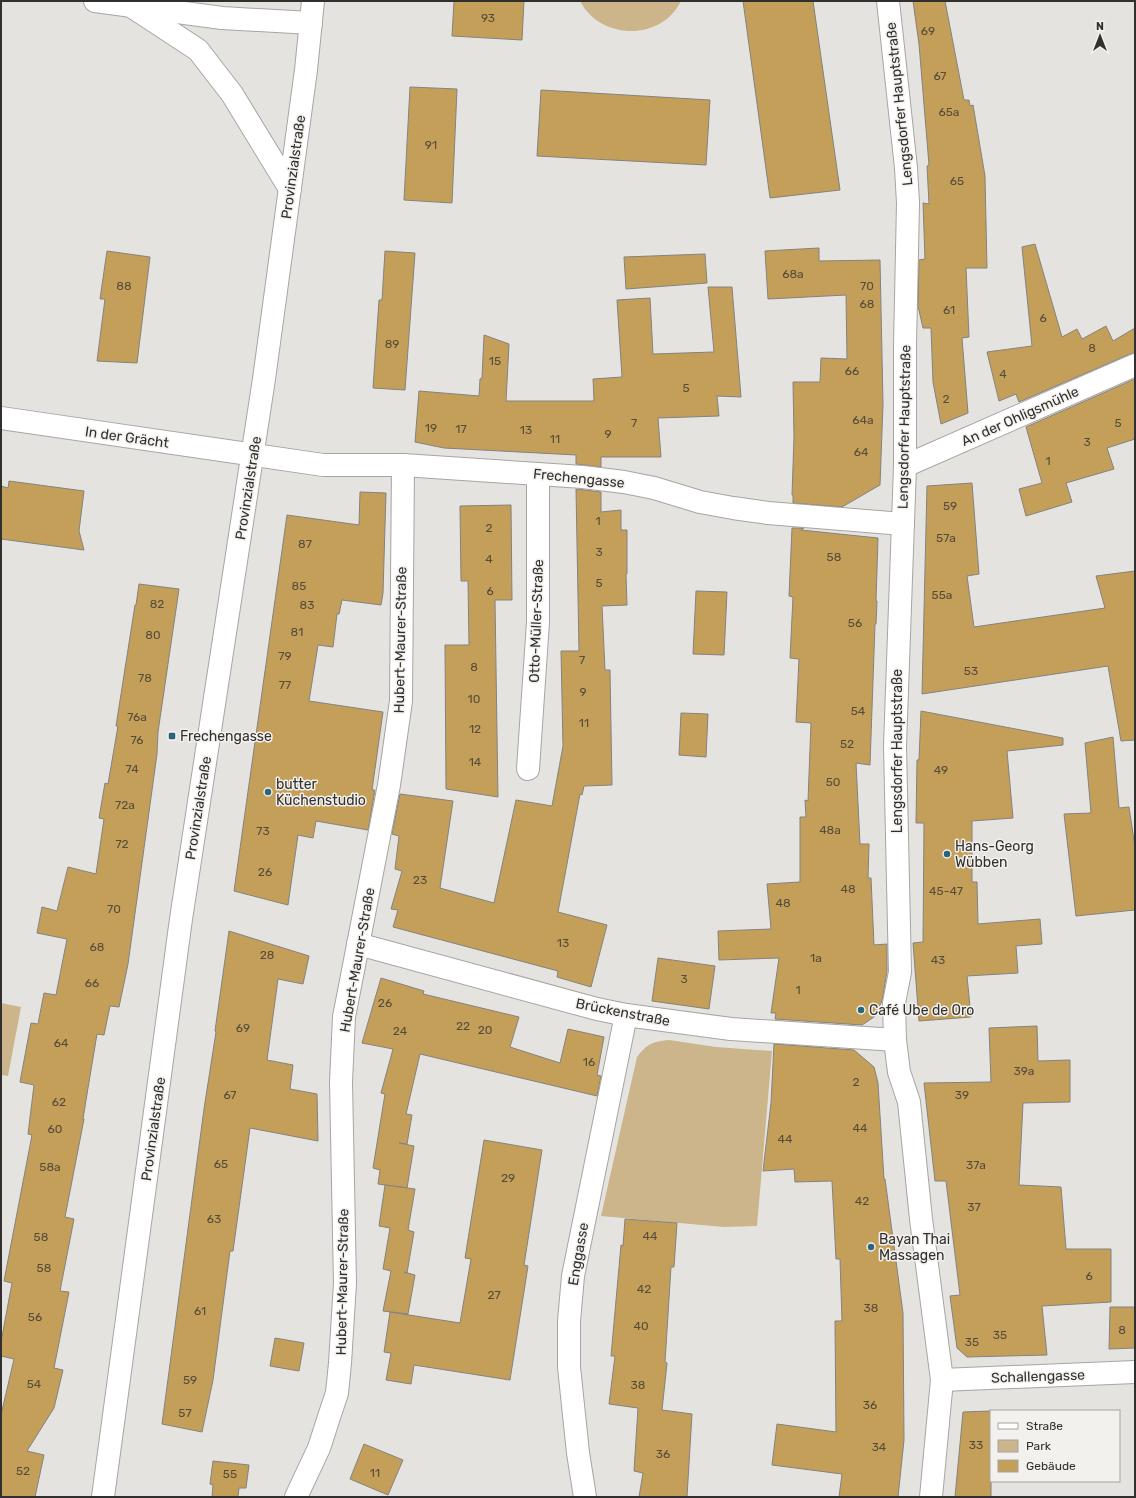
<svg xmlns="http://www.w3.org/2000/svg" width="1136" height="1498" viewBox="0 0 1136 1498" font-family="Rubik,sans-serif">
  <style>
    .green { fill: #ccb48b }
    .building { fill: #c49f5a; stroke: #84827f }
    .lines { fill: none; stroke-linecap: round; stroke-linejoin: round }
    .minor-casing { stroke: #a7a5a2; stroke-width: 24 }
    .major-casing { stroke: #a7a5a2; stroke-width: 24 }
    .highway-casing { stroke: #a7a5a2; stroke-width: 24 }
    .minor { stroke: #fff; stroke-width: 22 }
    .major { stroke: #fff; stroke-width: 22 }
    .highway { stroke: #fff; stroke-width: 22 }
    .poi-dot { fill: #29667c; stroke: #f3f1ed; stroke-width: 1.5 }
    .labels { text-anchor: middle; stroke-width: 3; stroke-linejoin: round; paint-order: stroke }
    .number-label { font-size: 12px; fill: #564c3a }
    .street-label { font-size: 14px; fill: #31302f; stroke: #f3f1ed }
    .poi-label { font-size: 14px; fill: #31302f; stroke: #f3f1ed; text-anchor: start }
  </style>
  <rect width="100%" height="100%" fill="#e5e3e0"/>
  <!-- green -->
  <g class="green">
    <path d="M580 1H681C661 42 600 40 580 1Z"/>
    <path d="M1 1003 21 1007 8 1076 1 1075Z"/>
    <path d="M669 1040 716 1047 772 1051 757 1226 724 1227 601 1216 637 1057C648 1043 652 1042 669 1040Z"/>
  </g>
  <!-- building -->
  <g class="building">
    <path d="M454 1H524L522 40 452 36Z"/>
    <path d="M743 1H813L840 190 770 198Z"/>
    <path d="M913 1H945L964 100H969L970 106 973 105 985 176 987 268H966L969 337 962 338 968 413 941 424 933 382 931 328H923L918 306 919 260 925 259 923 203 929 204 927 166 929 165 919 44Z"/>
    <path d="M410 87 457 89 452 203 404 200Z"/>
    <path d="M541 90 710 100 706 165 537 156Z"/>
    <path d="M1035 244 1062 337 1077 329 1082 339 1106 326 1113 341 1135 328V353L1130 354 1019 402 1016 394 999 401 987 352 1032 346 1022 247Z"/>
    <path d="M819 248V261L880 260 883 404 880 485 842 507 793 503V495H792L794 437 793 382H820L821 358 847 359 846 295 768 299 765 251Z"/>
    <path d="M107 251 150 257 137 363 97 361 105 299H100Z"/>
    <path d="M385 251 415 253 405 390 373 388 379 300H382Z"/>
    <path d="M705 254 707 283 626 289 624 257Z"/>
    <path d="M708 287H732L741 397 717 396 719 416 658 418 661 457H601V467L576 464V455L444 448 415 442 419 391 479 396 480 379 482 378 484 335 509 344 506 401H594L593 379 622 377 617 300 650 298 653 354 714 352Z"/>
    <path d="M1135 379V439L1107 448 1114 469 1066 483 1072 502 1026 516 1019 489 1042 483 1026 427Z"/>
    <path d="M9 481 84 491 79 531 84 550 1 539V486L8 488Z"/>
    <path d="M972 483 979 574 967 576 974 627 1105 608 1096 576 1135 571V740L1121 741 1108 666 922 694 927 486Z"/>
    <path d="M576 489 601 492V512L621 510V530H627V574H626L627 605 602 606 605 670H610L612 785 584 786 582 795 580 794 558 912 607 925 591 987 557 977 558 971 393 927 398 910 391 909 402 871 395 869 399 836 392 834 400 794 453 801 440 888 494 903 516 800 552 806 563 746 561 651H579Z"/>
    <path d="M360 492 386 493 383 593 381 605 342 600 339 614H337L333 647 318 645 309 701 383 712 372 790H375L368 830 316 821 313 838 298 835 288 905 234 891 287 515 359 525Z"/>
    <path d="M511 505 512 600H495L498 797 446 789 445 645H469L468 581H461L460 506Z"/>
    <path d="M792 528H804L801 530 878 538 876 601H877L876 624H875L870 765 856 763 860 844H869L868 878H871L874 945 887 944V971L882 1001 874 1017 862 1025 775 1019 776 1013H771L779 958 719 960 718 931 771 929 767 884 800 882V817H806L805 800 808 801 811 723 796 722 799 659 790 658 793 597 789 596Z"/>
    <path d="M139 584 179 589 158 732 157 754 128 964 119 1007 110 1006 104 1035 97 1034 87 1094 83 1119H84L65 1217 74 1219 60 1291 69 1292 54 1368 63 1370 54 1408 27 1451 44 1455 35 1497H1V1415L14 1359 1 1356V1342L12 1283 4 1281 32 1135 28 1134 34 1085 20 1082 31 1023 38 1024 44 993 56 995 67 939 37 933 42 907 57 911 68 867 96 874 104 819 99 818 105 783 108 784 118 726H116L135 605H136Z"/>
    <path d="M696 591 727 592 724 655 693 654Z"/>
    <path d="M921 711 1063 738V745L1007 751 1013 818 972 821V882H977L978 924 1040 919 1042 944 1016 946 1018 973 967 976 971 1017 919 1021 913 943 923 942 924 823H916L917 760H919Z"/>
    <path d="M681 713 708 714 706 757 679 755Z"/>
    <path d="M1113 737 1119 808 1129 807 1135 847V910L1076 916 1064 814 1091 813 1085 743Z"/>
    <path d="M229 931 309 956 303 984 278 979 267 1060 293 1065 290 1089 317 1094 318 1141 250 1128 233 1251H230L213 1380 202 1432 162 1424 204 1109 216 1032 215 1031Z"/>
    <path d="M658 958 715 966 709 1009 652 1001Z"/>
    <path d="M381 978 424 991 423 994 519 1017 510 1047 560 1063 568 1029 604 1037 597 1075 601 1076 597 1096 420 1054 406 1114 412 1115 407 1144 399 1143 414 1146 407 1188 378 1184 380 1170 373 1168 385 1094 381 1093 393 1049 362 1043Z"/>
    <path d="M1037 1026 1038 1061 1070 1060V1102L1023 1103 1019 1185 1061 1187 1066 1249H1111V1302L1042 1306 1047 1355 967 1357 957 1348 950 1296 960 1295 946 1181H935L924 1083 991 1082 989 1028Z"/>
    <path d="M774 1044 854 1050 874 1067 878 1083 884 1179H885L903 1313 904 1440 898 1497H839L842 1474 772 1465 777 1424 836 1432 835 1321H842L840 1259H836L832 1181 795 1182 794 1169 763 1171 771 1103Z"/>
    <path d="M484 1140 542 1150 524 1265 528 1266 510 1380 414 1365 411 1384 386 1380 391 1353 384 1352 390 1312 460 1323 471 1259 465 1258Z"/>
    <path d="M385 1185 415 1189 408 1230 414 1232 407 1273 404 1272 415 1275 408 1314 383 1311 391 1271 383 1269 390 1228 379 1226Z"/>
    <path d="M625 1219 677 1223 674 1267H671L665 1362 667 1363 662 1410 692 1414 687 1497H639L643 1473 634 1471 638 1408 609 1404 615 1356H611L621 1245 623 1246Z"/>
    <path d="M1110 1307H1135V1348L1109 1349Z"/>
    <path d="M275 1338 304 1343 299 1371 270 1366Z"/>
    <path d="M991 1411V1497H955L963 1412Z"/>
    <path d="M364 1444 403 1460 388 1495 350 1479Z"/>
    <path d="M213 1461 249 1465 246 1488H239L238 1497H212L213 1485 210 1484Z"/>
  </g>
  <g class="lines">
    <defs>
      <g id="minor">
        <path d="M888 1 906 168 908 203 905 346V466L895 746 900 972 894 1003 895 1040 899 1072 909 1102 921 1219 942 1380 931 1497"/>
        <path d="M1 418 323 465H403L583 477 624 482 654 488 700 502 733 508 768 513 903 524"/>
        <path d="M905 466 1135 365"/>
        <path d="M528 769 538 622V474"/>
        <path d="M358 944 597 1009 626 1015 731 1029 895 1040"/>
        <path d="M942 1380 1135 1372"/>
        <path d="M296 1497 319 1448 329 1417 337 1393 340 1363 345 1283 341 1082 344 1017 389 785 401 701 403 465"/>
        <path d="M585 1497 578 1453 569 1367V1321L573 1276 626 1015"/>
      </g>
      <path id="major" d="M103 1497 181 919 264 379 306 70 313 1"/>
      <g id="highway">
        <path d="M95 1 222 18 311 23"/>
        <path d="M131 6 198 50 232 94 290 189"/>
      </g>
    </defs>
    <!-- minor casing -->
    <use href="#minor" class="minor-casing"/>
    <!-- major casing -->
    <use href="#major" class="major-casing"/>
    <!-- highway casing -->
    <use href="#highway" class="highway-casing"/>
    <!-- minor -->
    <use href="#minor" class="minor"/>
    <!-- major -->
    <use href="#major" class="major"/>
    <!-- highway -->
    <use href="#highway" class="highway"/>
  </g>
  <!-- markers -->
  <g class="poi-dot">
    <rect x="168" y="732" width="8" height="8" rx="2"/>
    <circle cx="268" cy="792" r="4"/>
    <circle cx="947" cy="854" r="4"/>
    <circle cx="861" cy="1010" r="4"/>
    <circle cx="871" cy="1247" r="4"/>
  </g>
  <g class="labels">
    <!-- number labels -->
    <g class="number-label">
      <text x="488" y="22">93</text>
      <text x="928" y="35">69</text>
      <text x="940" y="80">67</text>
      <text x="949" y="116">65a</text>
      <text x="431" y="149">91</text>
      <text x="957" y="185">65</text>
      <text x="793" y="278">68a</text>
      <text x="124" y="290">88</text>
      <text x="867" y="290">70</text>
      <text x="867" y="308">68</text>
      <text x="949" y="314">61</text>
      <text x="1043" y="322">6</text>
      <text x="392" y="348">89</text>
      <text x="1092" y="352">8</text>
      <text x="495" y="365">15</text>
      <text x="852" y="375">66</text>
      <text x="1003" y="378">4</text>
      <text x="686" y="392">5</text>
      <text x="946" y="403">2</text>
      <text x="863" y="424">64a</text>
      <text x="634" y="427">7</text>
      <text x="1118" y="427">5</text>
      <text x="431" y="432">19</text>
      <text x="461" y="433">17</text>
      <text x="526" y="434">13</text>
      <text x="608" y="438">9</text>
      <text x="555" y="443">11</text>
      <text x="1087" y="446">3</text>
      <text x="861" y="456">64</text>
      <text x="1048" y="465">1</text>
      <text x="950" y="510">59</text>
      <text x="598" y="525">1</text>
      <text x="489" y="532">2</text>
      <text x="946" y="542">57a</text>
      <text x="305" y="548">87</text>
      <text x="599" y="556">3</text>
      <text x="834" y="561">58</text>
      <text x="489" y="563">4</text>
      <text x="599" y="587">5</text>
      <text x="299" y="590">85</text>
      <text x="490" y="595">6</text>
      <text x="942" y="599">55a</text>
      <text x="157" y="608">82</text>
      <text x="307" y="609">83</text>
      <text x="855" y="627">56</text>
      <text x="297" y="636">81</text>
      <text x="153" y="639">80</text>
      <text x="285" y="660">79</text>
      <text x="582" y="664">7</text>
      <text x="474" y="671">8</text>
      <text x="971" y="675">53</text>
      <text x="145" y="682">78</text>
      <text x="285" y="689">77</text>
      <text x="583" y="696">9</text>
      <text x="474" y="703">10</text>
      <text x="858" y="715">54</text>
      <text x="137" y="721">76a</text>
      <text x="584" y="727">11</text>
      <text x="475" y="733">12</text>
      <text x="137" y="744">76</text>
      <text x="847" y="748">52</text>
      <text x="475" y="766">14</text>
      <text x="132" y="773">74</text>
      <text x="941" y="774">49</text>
      <text x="833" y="786">50</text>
      <text x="125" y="809">72a</text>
      <text x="830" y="834">48a</text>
      <text x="263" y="835">73</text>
      <text x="122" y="848">72</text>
      <text x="265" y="876">26</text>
      <text x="420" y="884">23</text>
      <text x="848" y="893">48</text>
      <text x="946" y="895">45-47</text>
      <text x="783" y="907">48</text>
      <text x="114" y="913">70</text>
      <text x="563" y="947">13</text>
      <text x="97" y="951">68</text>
      <text x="267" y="959">28</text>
      <text x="816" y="962">1a</text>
      <text x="938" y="964">43</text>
      <text x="684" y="983">3</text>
      <text x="92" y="987">66</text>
      <text x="798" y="994">1</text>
      <text x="385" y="1007">26</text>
      <text x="463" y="1030">22</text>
      <text x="243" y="1032">69</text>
      <text x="485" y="1034">20</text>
      <text x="400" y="1035">24</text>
      <text x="61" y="1047">64</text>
      <text x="589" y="1066">16</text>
      <text x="1024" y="1075">39a</text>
      <text x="856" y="1086">2</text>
      <text x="230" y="1099">67</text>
      <text x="962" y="1099">39</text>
      <text x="59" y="1106">62</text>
      <text x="860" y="1132">44</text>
      <text x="55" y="1133">60</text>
      <text x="785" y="1143">44</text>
      <text x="221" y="1168">65</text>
      <text x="976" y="1169">37a</text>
      <text x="50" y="1171">58a</text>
      <text x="508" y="1182">29</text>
      <text x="862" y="1205">42</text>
      <text x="974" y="1211">37</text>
      <text x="214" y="1223">63</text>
      <text x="650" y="1240">44</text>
      <text x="41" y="1241">58</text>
      <text x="44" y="1272">58</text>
      <text x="1089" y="1280">6</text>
      <text x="644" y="1293">42</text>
      <text x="494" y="1299">27</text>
      <text x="871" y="1312">38</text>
      <text x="200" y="1315">61</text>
      <text x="35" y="1321">56</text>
      <text x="641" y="1330">40</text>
      <text x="1122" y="1334">8</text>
      <text x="1000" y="1339">35</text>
      <text x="972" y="1346">35</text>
      <text x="190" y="1384">59</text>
      <text x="34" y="1388">54</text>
      <text x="638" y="1389">38</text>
      <text x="870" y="1409">36</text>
      <text x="185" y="1417">57</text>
      <text x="976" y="1449">33</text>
      <text x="879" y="1451">34</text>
      <text x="663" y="1458">36</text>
      <text x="23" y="1475">52</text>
      <text x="375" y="1477">11</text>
      <text x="230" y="1478">55</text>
    </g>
    <!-- street labels -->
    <g class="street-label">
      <text transform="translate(899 104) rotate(-96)" y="5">Lengsdorfer Hauptstraße</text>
      <text transform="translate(293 167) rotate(-82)" y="5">Provinzialstraße</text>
      <text transform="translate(1020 416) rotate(-24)" y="5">An der Ohligsmühle</text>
      <text transform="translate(904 427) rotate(-89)" y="5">Lengsdorfer Hauptstraße</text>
      <text transform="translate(127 437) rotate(8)" y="5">In der Grächt</text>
      <text transform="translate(579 478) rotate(6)" y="5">Frechengasse</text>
      <text transform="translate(248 488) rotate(-81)" y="5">Provinzialstraße</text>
      <text transform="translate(536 621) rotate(-88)" y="5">Otto-Müller-Straße</text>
      <text transform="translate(400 640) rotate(-89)" y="5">Hubert-Maurer-Straße</text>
      <text transform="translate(897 751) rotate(-90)" y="5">Lengsdorfer Hauptstraße</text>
      <text transform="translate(198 808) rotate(-81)" y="5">Provinzialstraße</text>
      <text transform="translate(357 960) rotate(-80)" y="5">Hubert-Maurer-Straße</text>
      <text transform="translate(623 1012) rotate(11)" y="5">Brückenstraße</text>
      <text transform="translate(153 1129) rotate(-82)" y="5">Provinzialstraße</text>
      <text transform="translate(578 1254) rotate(-80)" y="5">Enggasse</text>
      <text transform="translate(342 1282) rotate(-89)" y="5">Hubert-Maurer-Straße</text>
      <text transform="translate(1038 1376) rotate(-2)" y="5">Schallengasse</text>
    </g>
    <!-- poi labels -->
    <g class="poi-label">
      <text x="180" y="741">Frechengasse</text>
      <text x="276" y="789">butter<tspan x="276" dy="16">Küchenstudio</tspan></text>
      <text x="955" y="851">Hans-Georg<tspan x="955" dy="16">Wübben</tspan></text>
      <text x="869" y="1015">Café Ube de Oro</text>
      <text x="879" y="1244">Bayan Thai<tspan x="879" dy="16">Massagen</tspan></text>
    </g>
  </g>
  <!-- border -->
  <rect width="1136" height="1498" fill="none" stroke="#31302f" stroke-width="4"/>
  <!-- legend -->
  <rect x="990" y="1410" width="130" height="72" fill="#f3f1ed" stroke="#a5a4a1"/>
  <rect x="998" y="1423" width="20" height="6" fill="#ffffff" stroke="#a5a4a1"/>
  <text x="1026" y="1430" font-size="12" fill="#31302f">Straße</text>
  <rect x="998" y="1440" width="20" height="12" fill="#ccb48b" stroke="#a5a4a1"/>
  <text x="1026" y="1450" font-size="12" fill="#31302f">Park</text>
  <rect x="998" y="1460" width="20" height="12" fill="#c49f5a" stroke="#a5a4a1"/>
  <text x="1026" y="1470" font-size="12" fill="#31302f">Gebäude</text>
  <!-- north arrow -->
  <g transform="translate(1100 36)" stroke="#f3f1ed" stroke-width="3" paint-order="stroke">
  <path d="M0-3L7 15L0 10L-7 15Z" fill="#31302f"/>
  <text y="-6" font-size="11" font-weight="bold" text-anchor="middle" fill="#31302f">N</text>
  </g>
</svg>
